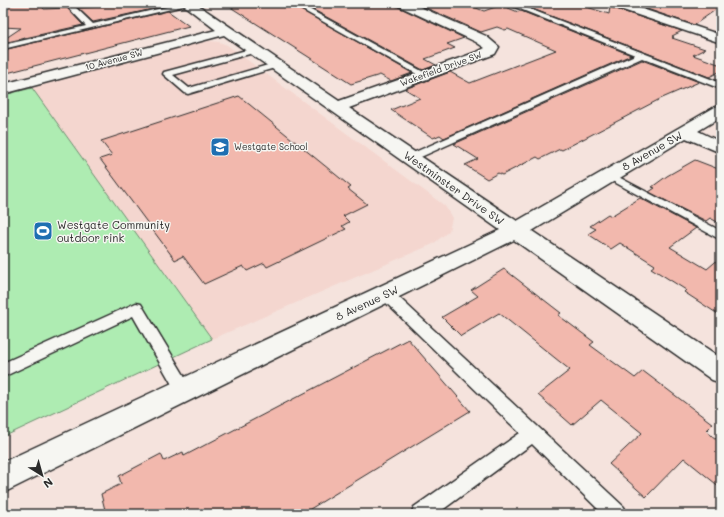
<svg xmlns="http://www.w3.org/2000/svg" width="724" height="517" viewBox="0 0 724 517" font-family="Mali,sans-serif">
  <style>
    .built { fill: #f4d6cf }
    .green { fill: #aeecb2; stroke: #6c8c6e }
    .building { fill: #f2b8ad; stroke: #2b2b2b }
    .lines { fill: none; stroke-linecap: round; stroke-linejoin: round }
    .service-casing { stroke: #2b2b2b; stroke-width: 3 }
    .minor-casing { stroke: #2b2b2b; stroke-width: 3 }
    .service { fill: #f6f6f2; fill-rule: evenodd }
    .minor { fill: #f6f6f2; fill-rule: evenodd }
    .labels { text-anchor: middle; stroke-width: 3; stroke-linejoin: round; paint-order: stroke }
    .far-street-label { font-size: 9px; fill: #2b2b2b; stroke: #f6f6f2 }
    .far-poi-label { font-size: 9px; fill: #2b2b2b; stroke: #f6f6f2; text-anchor: start }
    .street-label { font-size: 11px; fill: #2b2b2b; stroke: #f6f6f2 }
    .poi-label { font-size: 11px; fill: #2b2b2b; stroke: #f6f6f2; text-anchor: start }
  </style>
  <rect width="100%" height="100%" fill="#f5e3dd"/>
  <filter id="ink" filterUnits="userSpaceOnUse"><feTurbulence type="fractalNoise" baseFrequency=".025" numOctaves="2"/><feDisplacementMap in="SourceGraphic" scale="8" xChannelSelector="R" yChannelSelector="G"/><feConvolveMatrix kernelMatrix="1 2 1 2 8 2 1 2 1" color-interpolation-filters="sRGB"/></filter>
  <g filter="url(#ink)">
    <!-- built -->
    <path class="built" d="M210 41 219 42 227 45 445 206 452 218 449 231 433 244 212 339 32 88 193 44Z"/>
    <!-- green -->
    <path class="green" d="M32 88 212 339 3 437V95Z"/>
    <!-- building -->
    <g class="building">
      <path d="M21 3H38L44 9 67 8 83 25 3 43V40L21 28 3 27V7Z"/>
      <path d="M110 3H157L162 7 93 22 78 8 113 5Z"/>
      <path d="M224 3H289L412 73 391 81 380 75 351 84Z"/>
      <path d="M301 3H394L396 6 464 38 447 44 455 48 425 59 436 65 423 70Z"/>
      <path d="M415 3H463L484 11 501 5 518 12 521 11 631 55 444 138 440 135 433 138 391 110 420 98 405 89 450 72 470 83 556 50 508 29 505 30 497 27 481 32Z"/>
      <path d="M553 3H574L609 14 610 7 682 31 672 36 674 37 672 38 705 49 693 55 721 65V71L709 77 530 8 542 4 546 5Z"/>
      <path d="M647 3H721V6L694 25 641 7Z"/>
      <path d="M168 11 189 26 3 74V50Z"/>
      <path d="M642 60 699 82 660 99 562 150 560 149 540 159 537 157 502 175 498 173 487 179 465 165 478 159 454 144Z"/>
      <path d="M239 96 351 187 348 189 367 204 343 216 349 222 342 226 346 229 267 267 264 263 247 271 243 266 204 284 183 256 175 260 100 159 112 155 101 141Z"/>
      <path d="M695 160 721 170V224L710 218 706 221 649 192 655 188 652 187 667 176Z"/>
      <path d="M640 198 696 228 670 247 707 269 721 257V316L684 292 686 290 651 268 655 265 620 243 611 249 588 234 596 229 590 226 608 214 611 216Z"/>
      <path d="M504 269 561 313 558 315 594 342 590 345 635 378 643 371 713 424 706 431 721 443V488L684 458 646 497 609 464 642 433 601 400 572 425 538 395 570 370 499 313 461 336 442 317 478 296 471 290Z"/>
      <path d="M408 339 470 411 302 514H106L101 494 121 484 119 476 161 454 164 461 183 452 184 456Z"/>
    </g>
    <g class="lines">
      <defs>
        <g id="service">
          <path d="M64 3H71L93 24 184 3 192 4 3 49V45L86 26Z"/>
          <path d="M290 3H298L429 75 428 77H422Z"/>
          <path d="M505 3H514L721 83V89L642 58 414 160H406L405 158 406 156 635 55Z"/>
          <path d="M637 3H646L630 10 625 9Z"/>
          <path d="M254 48 258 50 257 52 173 75 189 88 275 63 279 65 278 67 188 94 185 93 163 74 164 72Z"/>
          <path d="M609 172 721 231V240L605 177 604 175Z"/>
          <path d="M386 289 391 290 624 507 627 514H603L532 444 437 514H411L414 507 520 433 381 298 379 294 381 290Z"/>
          <path d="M136 303 141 304 190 385 192 390 190 395 184 397 178 395 133 316 3 377V363Z"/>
        </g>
        <g id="minor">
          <path d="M181 3H195L339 101 477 52 485 48 476 42 397 5 395 3H411L486 36 499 47 495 54 349 108 517 221 715 107 721 105V117L698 131 721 142V153L686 138 532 231 721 358V383L712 380 514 240 3 493V462L500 230 224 35 3 94V84L216 30Z"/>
          <path d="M606 3H624L721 35V43L608 5Z"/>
        </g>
      </defs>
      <!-- service casing -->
      <use href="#service" class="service-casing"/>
      <!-- minor casing -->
      <use href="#minor" class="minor-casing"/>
      <!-- service -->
      <use href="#service" class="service"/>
      <!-- minor -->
      <use href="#minor" class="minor"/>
    </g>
  </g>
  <!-- icons -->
  <defs>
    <symbol id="school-square" viewBox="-11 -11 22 22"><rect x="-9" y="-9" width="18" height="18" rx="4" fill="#1f6fb2" stroke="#f6f6f2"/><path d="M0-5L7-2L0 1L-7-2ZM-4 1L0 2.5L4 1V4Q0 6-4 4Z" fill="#fff"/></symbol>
    <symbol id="stadium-square" viewBox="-11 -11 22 22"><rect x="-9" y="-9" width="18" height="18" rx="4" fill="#1f6fb2" stroke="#f6f6f2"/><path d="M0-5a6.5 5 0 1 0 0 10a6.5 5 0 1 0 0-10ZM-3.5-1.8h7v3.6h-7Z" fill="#fff"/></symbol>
  </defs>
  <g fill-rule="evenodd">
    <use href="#school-square" x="209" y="136" width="22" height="22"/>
    <use href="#stadium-square" x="32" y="220" width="22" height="22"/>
  </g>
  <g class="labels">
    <!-- far-street labels -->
    <g class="far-street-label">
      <text transform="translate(114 60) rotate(-15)" y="3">10 Avenue SW</text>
      <text transform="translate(441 69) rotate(-20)" y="3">Wakefield Drive SW</text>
    </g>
    <!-- far-poi labels -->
    <g class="far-poi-label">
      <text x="234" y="150">Westgate School</text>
    </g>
    <!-- street labels -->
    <g class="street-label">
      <text transform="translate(652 151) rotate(-30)" y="4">8 Avenue SW</text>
      <text transform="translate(454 188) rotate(35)" y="4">Westminster Drive SW</text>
      <text transform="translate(367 303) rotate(-25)" y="4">8 Avenue SW</text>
    </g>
    <!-- poi labels -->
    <g class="poi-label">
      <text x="57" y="229">Westgate Community<tspan x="57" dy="13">outdoor rink</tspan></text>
    </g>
  </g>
  <!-- margin -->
  <rect width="724" height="517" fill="none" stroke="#f6f6f2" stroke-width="16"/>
  <rect x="8" y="8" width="708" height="501" fill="none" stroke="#2b2b2b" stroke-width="1.5" filter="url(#ink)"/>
  <!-- north arrow -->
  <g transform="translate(42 475) rotate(143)" stroke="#f6f6f2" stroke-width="3" paint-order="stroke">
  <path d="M0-3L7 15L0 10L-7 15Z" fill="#2b2b2b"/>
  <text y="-6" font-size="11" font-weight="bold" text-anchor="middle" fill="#2b2b2b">N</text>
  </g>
</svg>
